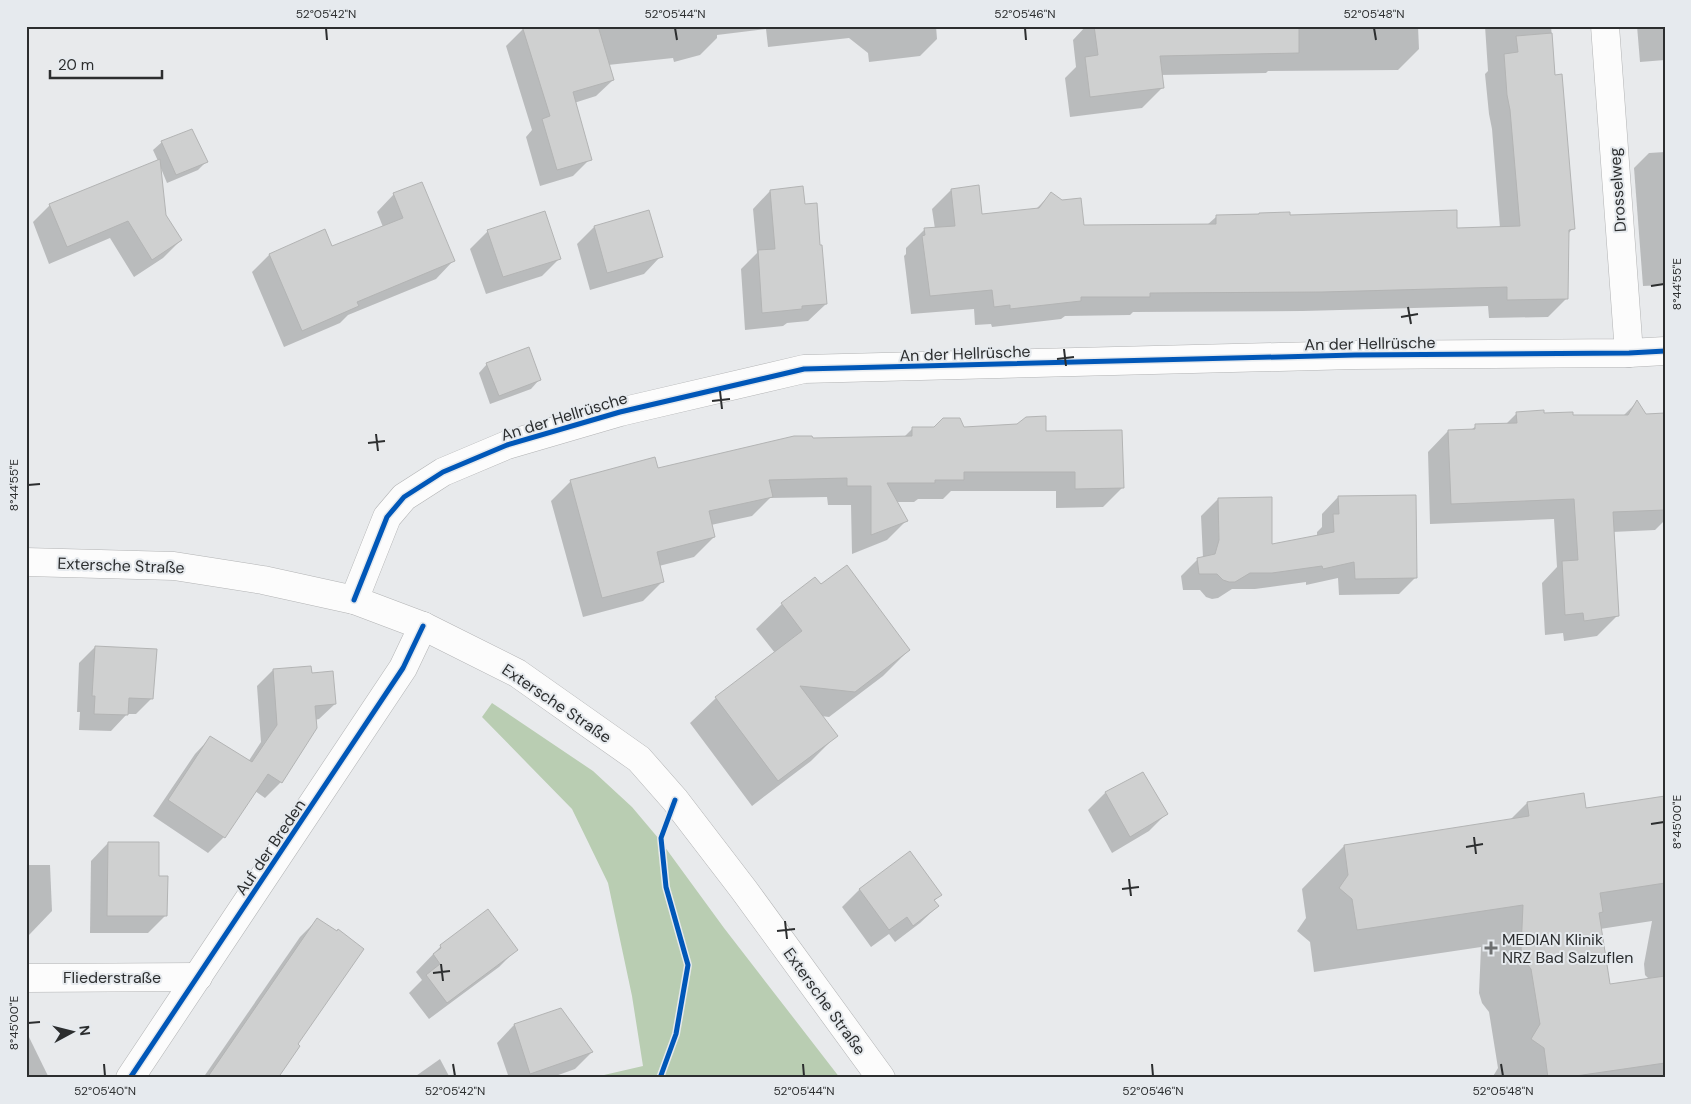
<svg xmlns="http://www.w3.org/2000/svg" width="1691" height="1104" viewBox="0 0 1691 1104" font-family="'DM Sans',sans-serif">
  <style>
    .forest { fill: #b9cdb2 }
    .shadow { fill: #0003; fill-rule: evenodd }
    .building { fill: #cfd0d0; stroke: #b3b4b4 }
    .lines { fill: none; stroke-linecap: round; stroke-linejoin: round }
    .street-casing { stroke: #b2b3b4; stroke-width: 29 }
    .secondary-casing { stroke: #b2b3b4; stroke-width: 29 }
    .street { stroke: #fcfcfc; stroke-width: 28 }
    .secondary { stroke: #fcfcfc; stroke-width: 28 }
    .cycleway-casing { stroke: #e6eaee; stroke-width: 8 }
    .cycleway { stroke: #0057b8; stroke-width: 5 }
    .ticks { fill: none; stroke: #2c2e2f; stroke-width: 2 }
    .poi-dot { fill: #6e7071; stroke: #e6eaee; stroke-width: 2 }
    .labels { text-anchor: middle; stroke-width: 4; stroke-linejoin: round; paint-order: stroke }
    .street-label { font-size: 16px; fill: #2c2e2f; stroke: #e6eaee }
    .poi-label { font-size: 16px; fill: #2c2e2f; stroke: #e6eaee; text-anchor: start }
    .neatline { fill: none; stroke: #2c2e2f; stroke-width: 2 }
    .ticks-label { font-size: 12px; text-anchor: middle; fill: #2c2e2f }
  </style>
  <rect width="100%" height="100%" fill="#e8eaec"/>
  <!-- forest -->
  <path class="forest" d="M492 703 593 771 632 807 659 839 724 928 840 1078H591L643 1066 632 996 608 883 572 809 482 717Z"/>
  <!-- shadow -->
  <g class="shadow">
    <path d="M532 26H936L937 39 920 56 869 62 868 53 849 38 768 47 766 29 717 35V38L700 55 674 62 673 58 608 65 613 80 596 96 574 103 590 159 573 176 540 186 526 137 532 130 506 46 523 29Z"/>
    <path d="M1086 26H1418L1419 49 1398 70 1268 71 1266 73 1161 75 1163 87 1142 108 1070 117 1065 78 1076 67 1073 40Z"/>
    <path d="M1485 26H1551L1555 76 1573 228 1568 234 1567 298 1548 317 1489 318 1488 306 1303 311 1133 312 1130 315 1065 316 1061 319 992 327 991 324 975 325 974 309 911 314 904 256 906 254V248L925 229H935L932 209 951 190 981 216 1036 209 1051 194 1083 227 1207 225 1216 217 1288 216 1456 229 1500 228 1492 129 1489 114 1485 74 1488 71Z"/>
    <path d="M1637 26H1665V60L1640 62Z"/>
    <path d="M162 142 206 162 198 170 167 183 160 166 165 216 181 240 163 258 134 277 110 238 49 264 33 222 50 205 158 161 153 150Z"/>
    <path d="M1665 152V285L1643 286 1634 168 1649 153Z"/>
    <path d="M770 191 804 205 826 304 808 321 787 323 783 326 745 330 741 269 757 253 753 209Z"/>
    <path d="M394 194 453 261 436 279 348 315 340 323 284 347 252 272 269 255 332 247 383 227 377 212Z"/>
    <path d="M648 211 661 256 644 274 590 290 577 244 594 227Z"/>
    <path d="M488 231 559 259 542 276 486 294 470 249Z"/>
    <path d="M487 364 539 380 531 389 490 404 479 373Z"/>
    <path d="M1637 402 1645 415H1665V520L1655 530 1612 532 1617 616 1597 636 1564 641 1563 633 1545 635 1542 583 1557 567 1554 519 1430 524 1428 452 1448 431 1471 430 1476 426 1505 425 1517 413 1572 416H1623Z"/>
    <path d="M913 428H963L1045 432 1123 487 1103 507 1056 508V491H951L943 499H918L914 502H897L907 520 887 540 852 554 851 505H828L827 497 770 498 752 516 711 525 714 537 694 557 659 566 663 581 643 601 583 617 551 501 571 481 657 470 812 439 904 437Z"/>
    <path d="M1338 497 1416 577 1399 594 1339 595 1338 578 1306 585V582L1255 589H1232L1218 598 1212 599 1206 597 1200 590H1183L1181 576 1198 559 1203 558 1201 516 1218 499 1271 545 1317 536V532L1322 527V514Z"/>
    <path d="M820 586 909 650 883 676 829 717 821 716 836 736 811 761 752 806 690 723 716 698 775 653 756 629 782 604Z"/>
    <path d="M95 647 152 698 136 714H127L111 731 79 730 80 712H77L79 663Z"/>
    <path d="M310 668 311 674 335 704 319 719 315 720 281 782 265 798 255 791 224 837 208 853 153 816 195 754 210 738 248 762 261 742 257 686 273 670Z"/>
    <path d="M1105 793 1166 814 1149 831 1112 853 1088 810Z"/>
    <path d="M1665 797V1078H1492L1498 1068 1489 1012 1482 1003 1479 993 1481 947 1314 972 1310 942 1297 931 1306 918 1302 889 1344 846 1509 821 1527 803 1585 809ZM1652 921 1644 964 1645 975 1649 979 1609 985 1600 929Z"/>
    <path d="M108 843 158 877 166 915 148 933H90L91 861Z"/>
    <path d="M910 853 940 895 934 901 938 906 920 923 895 942 889 934 871 947 842 907 859 890Z"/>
    <path d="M26 865H50L52 911 29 935H26Z"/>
    <path d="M317 920 296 1045 276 1078H203L300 937Z"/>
    <path d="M441 946 516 950 499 967 429 1019 409 993 422 980 416 972Z"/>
    <path d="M560 1009 592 1052 575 1069 550 1078H509L497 1043 514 1025Z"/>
    <path d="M26 1033H27L49 1078H26Z"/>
    <path d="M440 1059 450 1078H413Z"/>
    <path d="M368 1075 369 1078H359Z"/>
  </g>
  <!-- building -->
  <g class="building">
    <path d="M522 26H598L614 80 573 92 592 160 557 170 542 119 550 116Z"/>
    <path d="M1094 26H1299V53L1160 56 1164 88 1090 97 1085 57 1098 55Z"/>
    <path d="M1552 33 1555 75 1562 74 1575 229 1569 230 1568 299 1507 300V287L1322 292 1150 293V297H1081V301L1010 309V305L994 307 992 290 930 296 922 236 925 235 924 228 955 226 951 189 979 185 982 214 1039 208 1051 192 1062 200 1081 198 1084 225 1216 224V215L1259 214V213L1290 212V215L1457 210V228L1520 226 1510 110 1507 95 1504 54 1518 52 1516 36Z"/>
    <path d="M192 129 208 162 176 175 161 141Z"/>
    <path d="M160 159 166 215 182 240 152 260 128 221 67 247 49 204Z"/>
    <path d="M422 182 455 261 357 302 359 306 302 331 269 254 325 229 332 246 403 218 393 193Z"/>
    <path d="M803 186 805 204 817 203 820 245H822L827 304 802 306V309L762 313 758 250 775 249 770 190Z"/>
    <path d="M649 210 663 257 607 273 594 226Z"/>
    <path d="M545 211 561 259 503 277 487 230Z"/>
    <path d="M529 347 541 380 499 396 486 363Z"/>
    <path d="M1637 400 1646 414 1665 413V510L1613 512 1619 616 1584 621 1583 613 1565 615 1562 561 1578 560 1574 499 1451 504 1448 430 1475 429V424L1517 423 1516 412 1544 410V413L1573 412V415H1628Z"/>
    <path d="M1046 416V431L1122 430 1124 488 1075 489V472H964V480H935V483H887L908 521 871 535V486H847V478L769 480 773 497 709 511 715 537 657 552 664 582 602 598 570 480 655 457 658 468 794 436H812L813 438 912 436V427H934L943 418H960L964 427 1017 424 1026 417Z"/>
    <path d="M1416 495 1417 578 1355 579 1354 562 1323 569 1322 566 1272 573H1250L1235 582H1229L1223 580 1217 574H1199L1197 558 1215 554 1219 540 1218 498 1272 497V544L1334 532 1333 514H1339L1338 496Z"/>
    <path d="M847 565 910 650 855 692 800 686 838 736 778 781 715 697 802 631 781 603 815 577 821 584Z"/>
    <path d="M95 646 157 649 153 699 129 698 128 715 94 714 95 696H92Z"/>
    <path d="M311 666 312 673 333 671 336 704 315 706 317 728 282 783 268 774 225 838 168 800 210 736 252 762 277 725 273 669Z"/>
    <path d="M1143 772 1168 814 1130 837 1105 792Z"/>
    <path d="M1584 793 1586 808 1665 796V883L1600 893 1603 912 1599 913 1610 984 1665 976V1063L1562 1078H1548L1544 1048 1531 1039 1540 1024 1531 969 1524 960 1521 949 1523 905 1357 930 1352 899 1339 888 1348 875 1344 845 1529 816 1527 802Z"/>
    <path d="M108 842H159V876H168L167 916H107Z"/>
    <path d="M910 851 942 895 934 900 939 906 913 926 907 917 889 930 859 889Z"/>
    <path d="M488 909 518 950 447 1003 426 975 440 964 433 954 441 948 440 945Z"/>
    <path d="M317 918 337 931 338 929 364 949 298 1044 300 1046 278 1078H207Z"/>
    <path d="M561 1008 593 1052 530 1074 514 1024Z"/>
  </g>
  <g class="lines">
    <defs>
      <g id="street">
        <path d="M1605 26 1629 353"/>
        <path d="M354 600 387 517 404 497 443 472 507 445 620 412 804 369 1355 355 1629 353 1665 351"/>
        <path d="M26 978 198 977"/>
        <path d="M130 1078 403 668 423 626"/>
      </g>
      <path id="secondary" d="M26 562 174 566 263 580 354 600 423 626 517 673 639 759 675 800 744 890 881 1078"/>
    </defs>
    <!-- street casing -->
    <use href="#street" class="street-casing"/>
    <!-- secondary casing -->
    <use href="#secondary" class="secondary-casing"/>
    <!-- street -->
    <use href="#street" class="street"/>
    <!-- secondary -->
    <use href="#secondary" class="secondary"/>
    <defs>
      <g id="cycleway">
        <path d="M354 600 387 517 404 497 443 472 507 445 620 412 804 369 1355 355 1629 353 1665 351"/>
        <path d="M130 1078 403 668 423 626"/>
        <path d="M660 1078 676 1034 688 965 666 887 661 838 675 800"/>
      </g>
    </defs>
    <!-- cycleway casing -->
    <use href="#cycleway" class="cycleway-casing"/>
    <!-- cycleway -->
    <use href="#cycleway" class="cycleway"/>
  </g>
  <!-- ticks -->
  <path class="ticks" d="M326 28 327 40M675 28 677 40M1025 28 1026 40M1374 28 1376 40M1651 286 1664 284M1408 307 1411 324M1401 317 1418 314M1064 349 1066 366M1057 359 1074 357M720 391 722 409M712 401 730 399M376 434 378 451M368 443 385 441M28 485 40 484M1651 824 1664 822M1474 837 1476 854M1466 847 1483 844M1129 879 1131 896M1122 889 1139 887M785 921 787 939M777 931 795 929M441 964 443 981M433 973 450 971M28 1023 40 1022M104 1064 105 1076M453 1064 455 1076M803 1064 804 1076M1152 1064 1153 1076M1501 1064 1503 1076"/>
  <!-- markers -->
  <path class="poi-dot" d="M1488.5 940.5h5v5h5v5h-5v5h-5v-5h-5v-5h5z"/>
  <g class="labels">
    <!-- street labels -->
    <g class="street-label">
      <text transform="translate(1617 190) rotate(-94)" y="6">Drosselweg</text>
      <text transform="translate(1370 343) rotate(-1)" y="6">An der Hellrüsche</text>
      <text transform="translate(965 353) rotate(-2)" y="6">An der Hellrüsche</text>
      <text transform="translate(564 416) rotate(-17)" y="6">An der Hellrüsche</text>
      <text transform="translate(121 565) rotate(2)" y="6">Extersche Straße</text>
      <text transform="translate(557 703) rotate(34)" y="6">Extersche Straße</text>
      <text transform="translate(270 847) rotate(-56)" y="6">Auf der Breden</text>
      <text x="112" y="983">Fliederstraße</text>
      <text transform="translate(825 1001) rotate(54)" y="6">Extersche Straße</text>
    </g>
    <!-- poi labels -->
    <g class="poi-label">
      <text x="1502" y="945">MEDIAN Klinik<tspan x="1502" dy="18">NRZ Bad Salzuflen</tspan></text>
    </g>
  </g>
  <!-- border -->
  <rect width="1691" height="1104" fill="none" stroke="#e6eaee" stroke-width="55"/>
  <!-- north arrow -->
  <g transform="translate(72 1032) rotate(83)" stroke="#e6eaee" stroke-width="4" paint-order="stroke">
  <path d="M0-4L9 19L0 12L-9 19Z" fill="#2c2e2f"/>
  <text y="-8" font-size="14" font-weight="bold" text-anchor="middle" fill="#2c2e2f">N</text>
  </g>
  <!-- scale -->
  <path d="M50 70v8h112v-8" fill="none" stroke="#2c2e2f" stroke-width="2.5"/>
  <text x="58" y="70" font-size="15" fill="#2c2e2f" stroke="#e6eaee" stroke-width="4" paint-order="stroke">20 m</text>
  <rect x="28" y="28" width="1636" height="1048" class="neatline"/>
  <g class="ticks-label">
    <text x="326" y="18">52°05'42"N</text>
    <text x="675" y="18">52°05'44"N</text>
    <text x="1025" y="18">52°05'46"N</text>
    <text x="1374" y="18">52°05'48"N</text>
    <text transform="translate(1677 284) rotate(-90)" y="4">8°44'55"E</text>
    <text transform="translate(14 485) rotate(-90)" y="4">8°44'55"E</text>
    <text transform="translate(1677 822) rotate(-90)" y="4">8°45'00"E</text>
    <text transform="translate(14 1023) rotate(-90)" y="4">8°45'00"E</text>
    <text x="105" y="1095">52°05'40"N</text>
    <text x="455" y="1095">52°05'42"N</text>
    <text x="804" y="1095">52°05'44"N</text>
    <text x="1153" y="1095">52°05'46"N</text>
    <text x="1503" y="1095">52°05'48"N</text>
  </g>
</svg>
